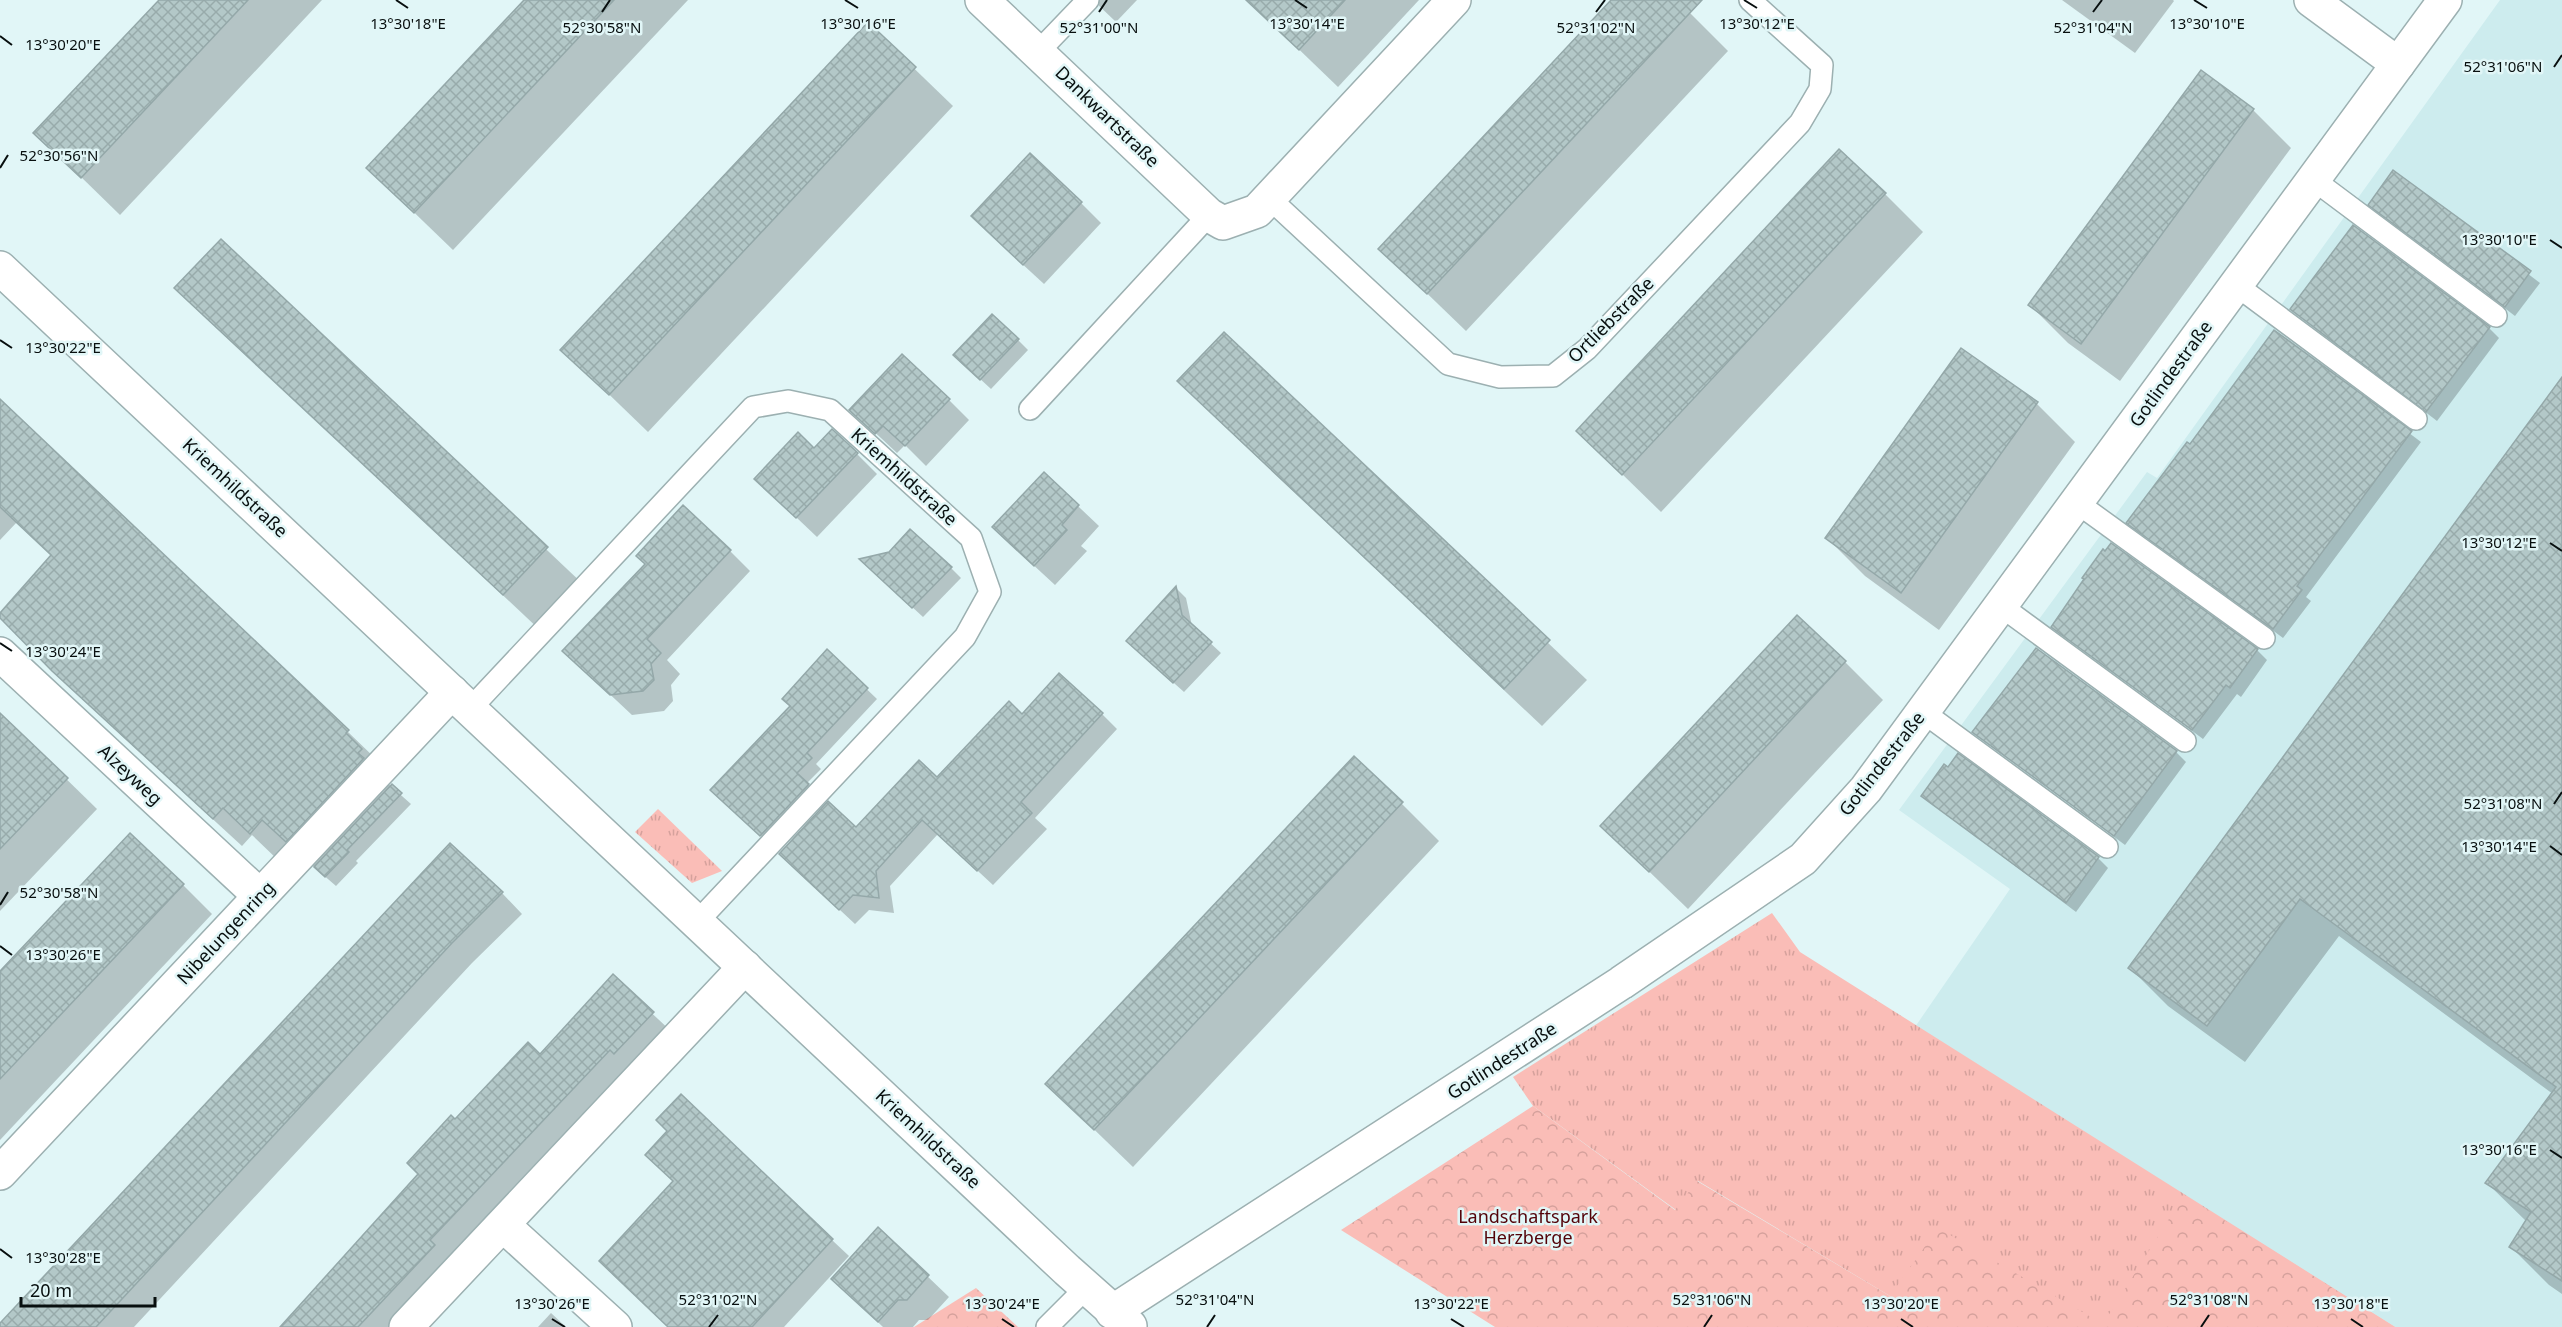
<svg xmlns="http://www.w3.org/2000/svg" width="2562" height="1327" viewBox="0 0 2562 1327" font-family="'Noto Sans',sans-serif">
  <style>
    .built { fill: #cdecee }
    .grass { fill: url(#grass-tufts) }
    .forest { fill: url(#forest-crowns) }
    .shadow { fill: #0003 }
    .building { fill: url(#building-cross-hatch); stroke: #94a8a9; stroke-width: 1.5 }
    .lines { fill: none; stroke-linecap: round; stroke-linejoin: round }
    .lane-casing { stroke: #9cb0b1; stroke-width: 24 }
    .street-casing { stroke: #9cb0b1; stroke-width: 36 }
    .lane { stroke: #fff; stroke-width: 21 }
    .street { stroke: #fff; stroke-width: 33 }
    .ticks { fill: none; stroke: #080f0f; stroke-width: 2 }
    .labels { text-anchor: middle; stroke-width: 5; stroke-linejoin: round; paint-order: stroke }
    .street-label { font-size: 18px; fill: #080f0f; stroke: #e1f6f7 }
    .park-label { font-size: 18px; fill: #530309; stroke: #e1f6f7 }
    .ticks-label { font-size: 15px; text-anchor: middle; fill: #080f0f; stroke: #e1f6f7; stroke-width: 5; stroke-linejoin: round; paint-order: stroke }
  </style>
  <defs>
    <pattern id="grass-tufts" width="24" height="20" patternUnits="userSpaceOnUse" patternTransform="scale(1.5)"><rect width="24" height="20" fill="#fabdb7"/><path d="M3 7l-1-3M5 7V3M7 7l1-3M15 17l-1-3M17 17v-4M19 17l1-3" fill="none" stroke="#d5a19c"/></pattern>
    <pattern id="forest-crowns" width="20" height="18" patternUnits="userSpaceOnUse" patternTransform="scale(1.5)"><rect width="20" height="18" fill="#fabdb7"/><path d="M2 6a3 3 0 1 1 6 0M12 15a3 3 0 1 1 6 0" fill="none" stroke="#d5a19c"/></pattern>
    <pattern id="building-cross-hatch" width="8" height="8" patternUnits="userSpaceOnUse" patternTransform="scale(1.5)"><rect width="8" height="8" fill="#b3c8c8"/><path d="M0 0l8 8M0 8l8-8" fill="none" stroke="#98abab"/></pattern>
  </defs>
  <rect width="100%" height="100%" fill="#e1f6f7"/>
  <!-- built -->
  <path class="built" d="M2500 0H2562V1327H2395L1915 1027 2010 889 1899 810 2147 472 2157 478Z"/>
  <!-- grass -->
  <g class="grass">
    <path d="M658 809 722 871 692 883 635 832Z"/>
    <path d="M1772 913 1800 952 2395 1327H2101L1890 1296 1698 1181 1676 1210 1533 1106 1513 1077Z"/>
  </g>
  <!-- forest -->
  <g class="forest">
    <path d="M1533 1106 1675 1210 1697 1181 1890 1296 1938 1228 2103 1324 2184 1195 2395 1327H1495L1341 1230Z"/>
    <path d="M976 1288 1018 1327H914Z"/>
  </g>
  <!-- shadow -->
  <g class="shadow">
    <path d="M161 0H322L120 215 36 133Z"/>
    <path d="M526 0H688L453 250 368 168Z"/>
    <path d="M1093 0H1137L1116 22Z"/>
    <path d="M1257 0H1419L1338 87 1253 5Z"/>
    <path d="M1614 0H1677L1728 51 1466 331 1381 249Z"/>
    <path d="M2062 0H2173L2174 1 2135 53Z"/>
    <path d="M868 24 953 106 648 432 563 350Z"/>
    <path d="M2253 110 2291 148 2120 381 2068 343 2030 305Z"/>
    <path d="M2394 172 2540 283 2515 316 2370 205Z"/>
    <path d="M1885 194 1923 232 1661 512 1578 431Z"/>
    <path d="M1081 203 1101 223 1044 284 993 237Z"/>
    <path d="M221 242 585 586 542 632 176 288Z"/>
    <path d="M2292 309 2489 328 2499 338 2437 421Z"/>
    <path d="M2275 332 2421 442 2306 597 2311 601 2283 638 2128 522 2190 446Z"/>
    <path d="M1224 334 1587 680 1542 726 1217 419Z"/>
    <path d="M1018 340 1028 350 991 389 965 365Z"/>
    <path d="M1961 350 2037 404 2075 442 1939 630 1865 576 1827 538Z"/>
    <path d="M2562 380V1294L2549 1285 2511 1247 2527 1222 2487 1183 2553 1094 2339 936 2245 1062 2168 1006 2130 968Z"/>
    <path d="M949 400 969 420 926 466 905 445 897 453 851 410Z"/>
    <path d="M0 405 348 732 376 759 385 781 411 804 356 861 358 863 336 886 291 847 279 861 252 835 242 846 82 699 0 616 52 556 17 522 0 540Z"/>
    <path d="M814 450 857 454 877 474 817 537 777 499Z"/>
    <path d="M1044 474 1099 526 1081 546 1087 551 1055 585 1015 548Z"/>
    <path d="M730 551 750 571 667 660 680 674 671 685 673 701 664 711 632 715 585 671Z"/>
    <path d="M951 568 961 578 923 617 871 569Z"/>
    <path d="M1176 588 1186 598 1192 626 1221 653 1184 692 1138 651Z"/>
    <path d="M2053 627 2257 650 2267 660 2241 697 2237 694 2203 739Z"/>
    <path d="M827 651 877 699 816 764 821 769 807 783 818 795 771 845 722 800 792 706Z"/>
    <path d="M1845 662 1883 700 1688 909 1602 826Z"/>
    <path d="M1102 714 1117 729 1035 818 1047 829 993 885 938 834 890 886 894 913 869 910 855 924 796 869 937 779 1022 716Z"/>
    <path d="M12 726 97 809 0 911V739Z"/>
    <path d="M1974 732 2176 752 2186 762 2125 845Z"/>
    <path d="M1923 796 2098 858 2108 868 2076 912Z"/>
    <path d="M1401 803 1439 841 1133 1167 1047 1084Z"/>
    <path d="M183 885 212 914 0 1140V973Z"/>
    <path d="M502 893 522 914 472 963 134 1327H0Z"/>
    <path d="M613 977 673 1033 396 1327H282L420 1174 455 1121 540 1056Z"/>
    <path d="M878 1229 949 1297 928 1320H919L913 1327H883L833 1279Z"/>
    <path d="M832 1240 849 1256 784 1327H676Z"/>
    <path d="M551 1313 566 1327H538Z"/>
  </g>
  <!-- building -->
  <g class="building">
    <path d="M159 0H248L81 178 33 133Z"/>
    <path d="M524 0H614L414 213 366 168Z"/>
    <path d="M1246 0H1345L1299 50Z"/>
    <path d="M1611 0H1702L1427 294 1378 249Z"/>
    <path d="M868 22 916 67 609 395 560 350Z"/>
    <path d="M2201 70 2254 109 2081 344 2028 305Z"/>
    <path d="M1839 149 1886 193 1622 475 1576 431Z"/>
    <path d="M1030 153 1082 202 1023 265 971 216Z"/>
    <path d="M2393 170 2531 271 2505 307 2368 205Z"/>
    <path d="M2353 225 2490 327 2426 412 2290 309Z"/>
    <path d="M221 239 548 547 503 595 174 288Z"/>
    <path d="M992 314 1019 339 980 380 953 355Z"/>
    <path d="M2274 330 2412 431 2297 586 2302 590 2273 629 2126 523 2187 442 2190 444Z"/>
    <path d="M1224 332 1550 640 1504 689 1177 381Z"/>
    <path d="M1961 348 2038 402 1901 593 1825 538Z"/>
    <path d="M902 354 950 399 905 446 883 426 875 434 849 410Z"/>
    <path d="M2562 377V1281L2509 1247 2531 1212 2485 1183 2556 1087 2300 899 2207 1026 2128 968Z"/>
    <path d="M0 399 349 730 346 733 362 749 358 753 364 758 286 842 262 820 250 834 223 808 213 819 52 671 0 618V613L51 555 0 507Z"/>
    <path d="M832 429 858 453 796 518 754 479 798 432 814 448Z"/>
    <path d="M1044 472 1079 505 1062 525 1067 530 1034 566 992 527Z"/>
    <path d="M683 505 731 550 647 639 661 653 651 664 654 680 643 691 610 695 562 651 645 564 636 556Z"/>
    <path d="M910 529 952 567 912 608 859 559 889 552Z"/>
    <path d="M2111 543 2258 649 2230 688 2226 685 2192 730 2051 627 2084 579 2082 578 2103 549 2105 551Z"/>
    <path d="M1176 586 1182 615 1212 642 1173 683 1126 641Z"/>
    <path d="M1797 615 1846 661 1649 872 1600 826Z"/>
    <path d="M2036 648 2177 751 2114 836 1972 732Z"/>
    <path d="M827 649 868 688 807 753 812 758 797 773 809 784 760 836 710 790 790 706 782 699Z"/>
    <path d="M1059 673 1103 713 1021 802 1032 813 977 871 922 820 876 871 879 898 853 895 839 910 779 854 828 801 856 827 919 760 937 777 1009 701 1022 714Z"/>
    <path d="M0 713 68 778 0 849Z"/>
    <path d="M1958 753 2099 857 2066 903 1921 796 1944 764 1948 767Z"/>
    <path d="M1354 756 1403 802 1094 1130 1045 1084Z"/>
    <path d="M392 784 402 793 347 850 349 852 325 877 314 867Z"/>
    <path d="M130 833 184 884 0 1079V971Z"/>
    <path d="M450 843 503 892 452 943 96 1327H0V1323Z"/>
    <path d="M613 974 654 1012 614 1054 610 1050 430 1240 435 1245 358 1327H280L418 1174 407 1163 451 1115 455 1119 528 1042 540 1054Z"/>
    <path d="M681 1094 833 1239 752 1327H668L599 1261 673 1181 645 1155 667 1131 656 1120Z"/>
    <path d="M878 1227 929 1275 907 1300H898L878 1322 831 1279Z"/>
  </g>
  <g class="lines">
    <defs>
      <g id="lane">
        <path d="M1038 52 1088 0"/>
        <path d="M2314 180 2496 316"/>
        <path d="M1268 197 1448 364 1500 377 1553 376 1587 349 1800 123 1820 89 1822 65 1750 0"/>
        <path d="M2236 285 2416 419"/>
        <path d="M1030 409 1209 215"/>
        <path d="M2076 502 2264 638"/>
        <path d="M2001 606 2185 741"/>
        <path d="M470 709 753 407 788 401 830 410 971 538 990 592 965 637 697 922"/>
        <path d="M1923 712 2107 847"/>
        <path d="M1047 1327 1086 1288"/>
      </g>
      <g id="street">
        <path d="M982 0 1209 215 1223 223 1257 211 1454 0"/>
        <path d="M2311 0 2398 64"/>
        <path d="M0 268 1067 1270 1130 1326"/>
        <path d="M0 654 260 896"/>
        <path d="M0 1173 452 692"/>
        <path d="M503 1225 615 1327"/>
        <path d="M1112 1312 1621 983 1803 859 1866 789 2445 0"/>
        <path d="M406 1327 745 967"/>
      </g>
    </defs>
    <!-- lane casing -->
    <use href="#lane" class="lane-casing"/>
    <!-- street casing -->
    <use href="#street" class="street-casing"/>
    <!-- lane -->
    <use href="#lane" class="lane"/>
    <!-- street -->
    <use href="#street" class="street"/>
  </g>
  <!-- ticks -->
  <path class="ticks" d="M396 0 408 8M845 0 858 8M1295 0 1307 8M1744 0 1757 8M2194 0 2207 8M602 12 610 0M1099 12 1107 0M1596 12 1605 0M2093 12 2102 0M0 36 12 45M2554 67 2562 55M0 168 8 155M2550 240 2562 248M0 340 12 348M2550 543 2562 551M0 643 12 651M2554 804 2562 792M2550 846 2562 855M0 905 8 892M0 946 12 955M2550 1150 2562 1158M0 1249 12 1258M552 1319 565 1327M1002 1319 1014 1327M1451 1319 1464 1327M1901 1319 1913 1327M2351 1319 2363 1327M709 1327 718 1315M1207 1327 1215 1315M1704 1327 1712 1315M2201 1327 2209 1315"/>
  <g class="labels">
    <!-- street labels -->
    <g class="street-label">
      <text transform="translate(1107 117) rotate(44)" y="6">Dankwartstraße</text>
      <text transform="translate(1611 320) rotate(-45)" y="6">Ortliebstraße</text>
      <text transform="translate(2171 374) rotate(-54)" y="6">Gotlindestraße</text>
      <text transform="translate(904 477) rotate(42)" y="6">Kriemhildstraße</text>
      <text transform="translate(235 488) rotate(43)" y="6">Kriemhildstraße</text>
      <text transform="translate(1882 764) rotate(-52)" y="6">Gotlindestraße</text>
      <text transform="translate(130 775) rotate(43)" y="6">Alzeyweg</text>
      <text transform="translate(226 933) rotate(-47)" y="6">Nibelungenring</text>
      <text transform="translate(1502 1061) rotate(-33)" y="6">Gotlindestraße</text>
      <text transform="translate(928 1139) rotate(43)" y="6">Kriemhildstraße</text>
    </g>
    <!-- park labels -->
    <g class="park-label">
      <text x="1528" y="1223">Landschaftspark<tspan x="1528" dy="21">Herzberge</tspan></text>
    </g>
  </g>
  <g class="ticks-label">
    <text x="408" y="29">13°30'18"E</text>
    <text x="858" y="29">13°30'16"E</text>
    <text x="1307" y="29">13°30'14"E</text>
    <text x="1757" y="29">13°30'12"E</text>
    <text x="2207" y="29">13°30'10"E</text>
    <text x="602" y="33">52°30'58"N</text>
    <text x="1099" y="33">52°31'00"N</text>
    <text x="1596" y="33">52°31'02"N</text>
    <text x="2093" y="33">52°31'04"N</text>
    <text x="63" y="50">13°30'20"E</text>
    <text x="2503" y="72">52°31'06"N</text>
    <text x="59" y="161">52°30'56"N</text>
    <text x="2499" y="245">13°30'10"E</text>
    <text x="63" y="353">13°30'22"E</text>
    <text x="2499" y="548">13°30'12"E</text>
    <text x="63" y="657">13°30'24"E</text>
    <text x="2503" y="809">52°31'08"N</text>
    <text x="2499" y="852">13°30'14"E</text>
    <text x="59" y="898">52°30'58"N</text>
    <text x="63" y="960">13°30'26"E</text>
    <text x="2499" y="1155">13°30'16"E</text>
    <text x="63" y="1263">13°30'28"E</text>
    <text x="718" y="1305">52°31'02"N</text>
    <text x="1215" y="1305">52°31'04"N</text>
    <text x="1712" y="1305">52°31'06"N</text>
    <text x="2209" y="1305">52°31'08"N</text>
    <text x="552" y="1309">13°30'26"E</text>
    <text x="1002" y="1309">13°30'24"E</text>
    <text x="1451" y="1309">13°30'22"E</text>
    <text x="1901" y="1309">13°30'20"E</text>
    <text x="2351" y="1309">13°30'18"E</text>
  </g>
  <!-- scale -->
  <path d="M21 1297v9h134v-9" fill="none" stroke="#080f0f" stroke-width="3"/>
  <text x="30" y="1297" font-size="18" fill="#080f0f" stroke="#e1f6f7" stroke-width="4.5" paint-order="stroke">20 m</text>
</svg>
